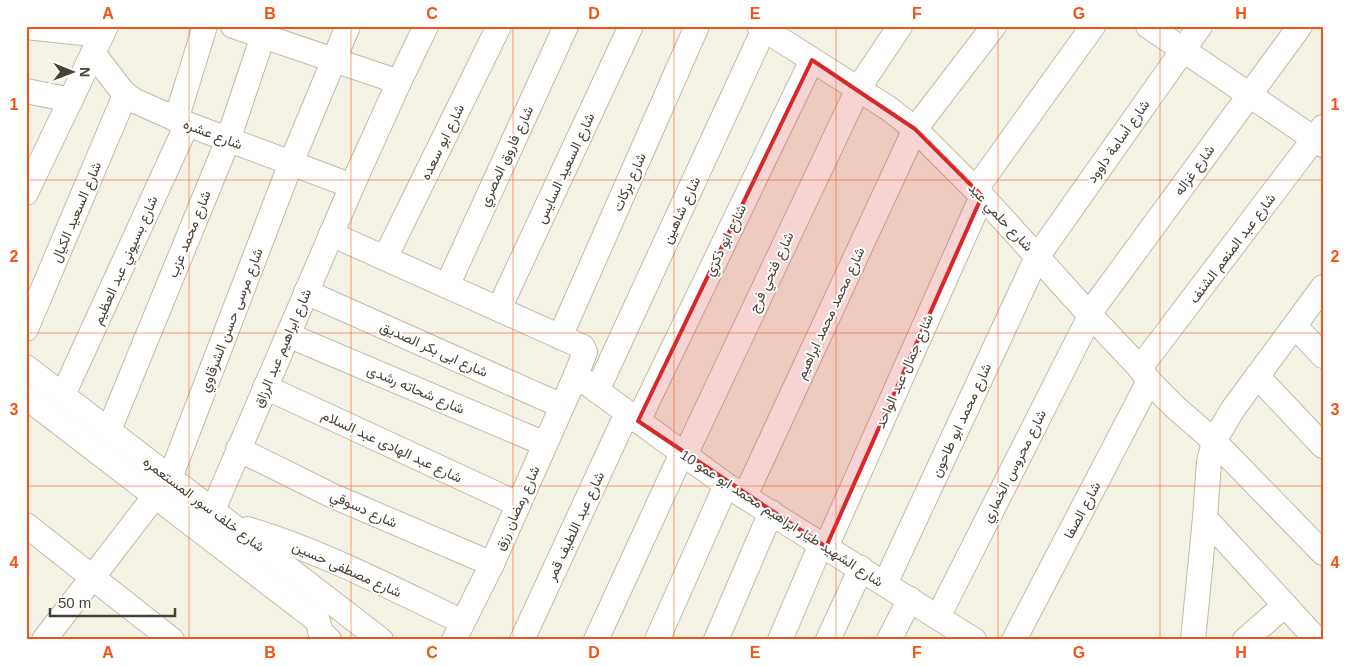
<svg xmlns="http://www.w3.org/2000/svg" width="1349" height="666" viewBox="0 0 1349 666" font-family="Helvetica,Vazirmatn,sans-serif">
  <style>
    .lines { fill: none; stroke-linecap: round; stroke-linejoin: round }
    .minor-casing { stroke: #c1bba6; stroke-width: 26 }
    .minor { stroke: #fff; stroke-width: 24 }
    .marked { fill: #d62828; fill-opacity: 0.2; stroke: #d62828; stroke-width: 4; stroke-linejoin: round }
    .grid { fill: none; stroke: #f65213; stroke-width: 1; stroke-opacity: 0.55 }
    .labels { text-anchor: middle; stroke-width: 4; stroke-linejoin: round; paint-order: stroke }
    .street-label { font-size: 14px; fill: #474234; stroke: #fff }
    .neatline { fill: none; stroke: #f65213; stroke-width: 2 }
    .grid-label { font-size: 16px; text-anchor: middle; font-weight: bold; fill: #f65213 }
  </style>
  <rect width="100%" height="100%" fill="#f4f2e5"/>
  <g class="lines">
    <defs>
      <g id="minor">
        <path d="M233 26 399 82"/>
        <path d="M759 26 888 108 915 129 982 196 1089 314 1140 368 1149 381 1176 408 1214 441 1323 553"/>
        <path d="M1148 26 1323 145"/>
        <path d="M26 27 102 35"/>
        <path d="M93 53 122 91 133 100 187 124 352 186"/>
        <path d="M26 91 71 100"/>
        <path d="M176 120 205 26"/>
        <path d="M976 189 1093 26"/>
        <path d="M26 193 106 26"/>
        <path d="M331 234 583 347 585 352 576 375 726 485 974 640"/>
        <path d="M385 258 499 26"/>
        <path d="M447 286 566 26"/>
        <path d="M306 292 562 406"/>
        <path d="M499 309 631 26"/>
        <path d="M1089 314 1300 26"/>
        <path d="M1295 326 1323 356"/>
        <path d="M26 329 125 95"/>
        <path d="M288 335 545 444"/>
        <path d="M560 337 697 26"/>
        <path d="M26 367 381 640"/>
        <path d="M1140 368 1323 127"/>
        <path d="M1257 376 1323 446"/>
        <path d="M265 387 518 504"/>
        <path d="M597 391 764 29"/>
        <path d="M63 395 187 124"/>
        <path d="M26 397 318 621 320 631 329 640"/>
        <path d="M638 421 812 60"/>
        <path d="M109 430 228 140 263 36"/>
        <path d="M238 449 333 496 492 564"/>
        <path d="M685 455 858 89 900 26"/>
        <path d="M170 478 291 163 348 26"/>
        <path d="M745 496 915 129 994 26"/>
        <path d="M213 510 352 186 399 82 426 26"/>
        <path d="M1205 518 1317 640"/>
        <path d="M26 525 172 640"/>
        <path d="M247 529C322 551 393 589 463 622"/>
        <path d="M826 547 982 196"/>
        <path d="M885 584 1037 257 1200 26"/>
        <path d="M938 617 1090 316"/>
        <path d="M44 640 155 496"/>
        <path d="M454 640 492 564 576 375"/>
        <path d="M522 640 627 413"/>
        <path d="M596 640 682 453"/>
        <path d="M657 640 726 485"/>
        <path d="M716 640 771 512"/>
        <path d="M780 640 821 544"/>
        <path d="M828 640 861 568"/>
        <path d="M889 640 910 599"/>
        <path d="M1014 640 1149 381"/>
        <path d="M1193 640 1205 518 1209 462 1214 441 1233 409 1323 287"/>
        <path d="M1245 640 1285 605"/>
      </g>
    </defs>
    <!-- minor casing -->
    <use href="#minor" class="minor-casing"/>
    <!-- minor -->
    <use href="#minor" class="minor"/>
  </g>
  <!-- marked area -->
  <path class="marked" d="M812 60 915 129 982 196 826 547 638 421Z"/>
  <!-- grid -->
  <path class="grid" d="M189 26V640M351 26V640M513 26V640M674 26V640M836 26V640M998 26V640M1160 26V640M26 180H1323M26 333H1323M26 486H1323"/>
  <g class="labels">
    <!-- street labels -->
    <g class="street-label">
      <text transform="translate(213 134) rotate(21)" y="5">شارع عشره</text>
      <text transform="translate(1118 141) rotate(-55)" y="5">شارع أسامة داوود</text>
      <text transform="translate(442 142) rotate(-64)" y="5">شارع ابو سعده</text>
      <text transform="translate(506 156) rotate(-65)" y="5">شارع فاروق المصري</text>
      <text transform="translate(565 168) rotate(-65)" y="5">شارع السعيد السايس</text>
      <text transform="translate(1194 170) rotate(-54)" y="5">شارع غزاله</text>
      <text transform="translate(629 182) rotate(-66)" y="5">شارع بركات</text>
      <text transform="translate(681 210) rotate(-65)" y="5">شارع شاهين</text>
      <text transform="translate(76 212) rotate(-67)" y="5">شارع السعيد الكيال</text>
      <text transform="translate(1001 217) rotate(47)" y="5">شارع حلمي عيد</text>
      <text transform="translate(189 234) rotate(-68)" y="5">شارع محمد عزب</text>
      <text transform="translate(725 240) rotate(-64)" y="5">شارع ابو ذكري</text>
      <text transform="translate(1232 248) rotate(-53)" y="5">شارع عبد المنعم الشنف</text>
      <text transform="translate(125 260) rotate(-66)" y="5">شارع بسيوني عبد العظيم</text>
      <text transform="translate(771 272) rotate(-65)" y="5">شارع فتحي فرج</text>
      <text transform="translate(830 313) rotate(-65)" y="5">شارع محمد محمد ابراهيم</text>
      <text transform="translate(231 320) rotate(-69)" y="5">شارع مرسى حسن الشرقاوي</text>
      <text transform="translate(282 348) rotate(-67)" y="5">شارع ابراهيم عبد الرزاق</text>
      <text transform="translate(434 349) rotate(24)" y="5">شارع ابى بكر الصديق</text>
      <text transform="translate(904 371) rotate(-66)" y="5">شارع جمال عبد الواحد</text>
      <text transform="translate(416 389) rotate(23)" y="5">شارع شحاته رشدى</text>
      <text transform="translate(961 420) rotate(-65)" y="5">شارع محمد ابو طاحون</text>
      <text transform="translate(392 446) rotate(25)" y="5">شارع عبد الهادى عبد السلام</text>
      <text transform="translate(1014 466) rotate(-63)" y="5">شارع محروس الخماري</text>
      <text transform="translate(204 504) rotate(37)" y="5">شارع خلف سور المستعمره</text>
      <text transform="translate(517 508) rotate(-66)" y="5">شارع رمضان رزق</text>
      <text transform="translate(364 509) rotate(24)" y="5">شارع دسوقي</text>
      <text transform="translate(1082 510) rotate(-62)" y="5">شارع الصفا</text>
      <text transform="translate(782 518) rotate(33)" y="5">شارع الشهيد طيار ابراهيم محمد ابو عمو 10</text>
      <text transform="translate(575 526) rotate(-65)" y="5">شارع عبد اللطيف قمر</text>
      <text transform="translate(347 569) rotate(24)" y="5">شارع مصطفى حسين</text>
    </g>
  </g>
  <!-- border -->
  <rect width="1349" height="666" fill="none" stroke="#ffffff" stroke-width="55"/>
  <!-- north arrow -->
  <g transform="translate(72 72) rotate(91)" stroke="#ffffff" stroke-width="4" paint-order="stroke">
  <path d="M0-4L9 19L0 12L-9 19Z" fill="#474234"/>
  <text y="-8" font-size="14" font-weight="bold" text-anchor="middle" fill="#474234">N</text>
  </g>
  <!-- scale -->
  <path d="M50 608v8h125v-8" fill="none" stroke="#474234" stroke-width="2.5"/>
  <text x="58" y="608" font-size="15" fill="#474234" stroke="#ffffff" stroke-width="4" paint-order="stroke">50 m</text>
  <rect x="28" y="28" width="1294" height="610" class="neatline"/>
  <g class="grid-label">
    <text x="108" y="19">A</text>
    <text x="270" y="19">B</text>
    <text x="432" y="19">C</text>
    <text x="594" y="19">D</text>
    <text x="755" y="19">E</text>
    <text x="917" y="19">F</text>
    <text x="1079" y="19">G</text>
    <text x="1241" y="19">H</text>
    <text x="14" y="110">1</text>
    <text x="1335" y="110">1</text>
    <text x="14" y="262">2</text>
    <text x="1335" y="262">2</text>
    <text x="14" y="415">3</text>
    <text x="1335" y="415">3</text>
    <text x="14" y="568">4</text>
    <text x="1335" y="568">4</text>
    <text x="108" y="658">A</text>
    <text x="270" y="658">B</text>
    <text x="432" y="658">C</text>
    <text x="594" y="658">D</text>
    <text x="755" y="658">E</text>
    <text x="917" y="658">F</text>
    <text x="1079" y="658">G</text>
    <text x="1241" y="658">H</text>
  </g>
</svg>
